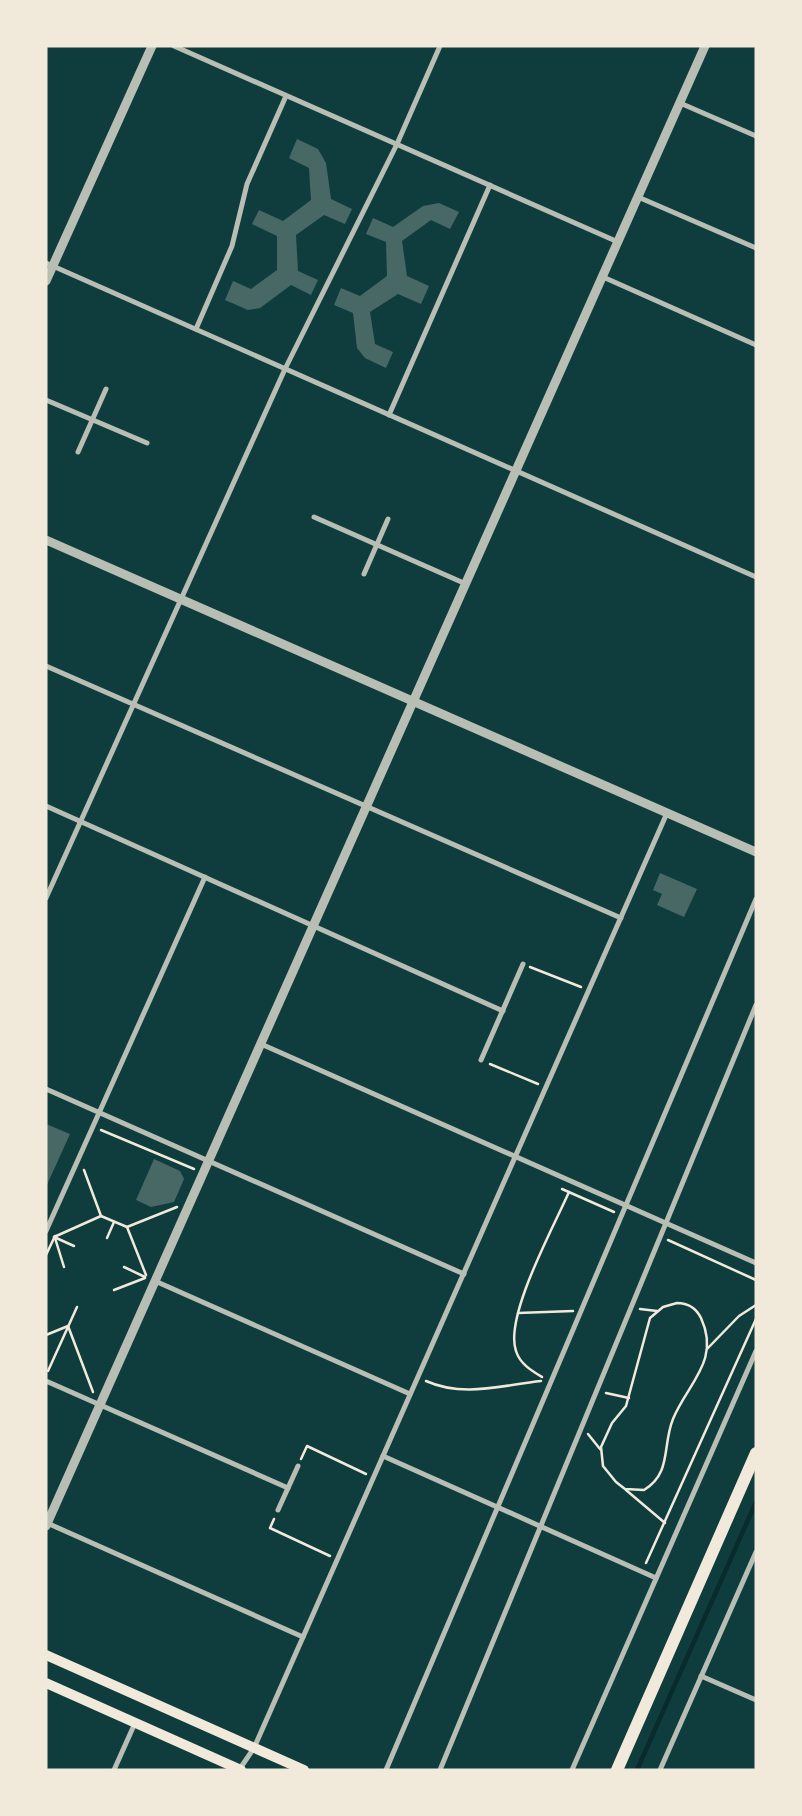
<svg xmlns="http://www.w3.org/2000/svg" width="802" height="1816" viewBox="0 0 802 1816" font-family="Mulish,sans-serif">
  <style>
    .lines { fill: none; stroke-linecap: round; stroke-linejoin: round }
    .stream { stroke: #0a2a2b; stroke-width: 4.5 }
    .building { fill: #486865 }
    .path { stroke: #f1e9da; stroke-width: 2.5 }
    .minor { stroke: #b8beb3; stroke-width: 5 }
    .tertiary { stroke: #b8beb3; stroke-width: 9 }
    .secondary { stroke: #f1e9da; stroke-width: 10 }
    .primary { stroke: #f1e9da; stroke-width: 12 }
  </style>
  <rect width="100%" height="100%" fill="#0f3d3e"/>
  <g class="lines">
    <!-- stream -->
    <path class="stream" d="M637 1770 756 1502"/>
  </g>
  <!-- building -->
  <g class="building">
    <path d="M297 139 318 149 326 163 331 199 352 209 345 224 324 215 296 235 298 271 318 280 311 295 291 285 260 308 248 310 225 300 233 281 251 289 277 270V236L252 224 259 210 283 221 311 200 309 168 289 158Z"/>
    <path d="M439 203 459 212 450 229 431 220 402 241 407 276 429 286 421 304 398 294 370 312 375 344 393 352 386 368 365 358 357 348 353 313 334 305 341 288 360 296 387 276 386 242 366 234 373 218 393 227 423 206Z"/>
    <path d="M660 873 697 889 684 917 657 905 662 894 653 890Z"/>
    <path d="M46 1124 70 1134 46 1187Z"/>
    <path d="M154 1159 180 1171 184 1179 174 1202 151 1207 136 1200Z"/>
  </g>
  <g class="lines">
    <!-- path -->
    <g class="path">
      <path d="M530 967 581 987"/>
      <path d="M490 1064 538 1084"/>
      <path d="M101 1130 194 1169"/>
      <path d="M84 1170 101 1216 127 1227 146 1275"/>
      <path d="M562 1189 614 1212"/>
      <path d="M127 1227 177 1207"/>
      <path d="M54 1237 101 1216"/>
      <path d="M54 1237 74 1246"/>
      <path d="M55 1238 64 1267"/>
      <path d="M107 1238 114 1222"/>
      <path d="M668 1240 756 1280"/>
      <path d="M46 1255 55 1236"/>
      <path d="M124 1267 145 1277"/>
      <path d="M114 1290 145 1278"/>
      <path d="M677 1303C688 1303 696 1308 701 1318 721 1361 687 1384 673 1419 662 1446 672 1473 644 1490L625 1489 616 1482 603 1466 601 1447 612 1423 626 1406 650 1318 663 1307Z"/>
      <path d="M640 1309 657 1311"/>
      <path d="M518 1313 573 1311"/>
      <path d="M46 1335 68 1326 93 1392"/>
      <path d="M707 1349 739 1316 756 1305"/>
      <path d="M48 1371 77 1307"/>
      <path d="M542 1377C532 1371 520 1364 516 1351 504 1317 554 1226 569 1192"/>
      <path d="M426 1381C464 1398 502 1385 541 1381"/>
      <path d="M606 1393 629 1398"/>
      <path d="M588 1434 600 1449"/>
      <path d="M301 1459 307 1446 366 1474"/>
      <path d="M626 1490 665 1523"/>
      <path d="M274 1519 270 1528 330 1556"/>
      <path d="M646 1563 756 1319"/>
    </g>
    <!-- minor -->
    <g class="minor">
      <path d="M174 46 618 242"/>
      <path d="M680 103 756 136"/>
      <path d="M638 197 756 248"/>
      <path d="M46 263 756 577"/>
      <path d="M603 277 756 345"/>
      <path d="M196 329 232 246 247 184 286 96"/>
      <path d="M46 400 147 443"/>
      <path d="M389 415 490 185"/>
      <path d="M78 452 106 389"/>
      <path d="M314 517 466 584"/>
      <path d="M364 574 388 519"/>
      <path d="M46 666 621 918"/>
      <path d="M46 806 503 1011"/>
      <path d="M46 898 285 369 397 144 440 46"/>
      <path d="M261 1044 756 1263"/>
      <path d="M481 1060 523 964"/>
      <path d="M46 1089 464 1274"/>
      <path d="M46 1231 205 877"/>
      <path d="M155 1281 410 1394"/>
      <path d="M46 1381 288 1488"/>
      <path d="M383 1456 656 1578"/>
      <path d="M278 1510 298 1466"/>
      <path d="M47 1523 303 1637"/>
      <path d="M701 1676 756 1700"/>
      <path d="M114 1770 135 1723"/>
      <path d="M239 1770 254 1748 667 813"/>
      <path d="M386 1770 756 899"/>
      <path d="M440 1770 756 1005"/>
      <path d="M572 1770 756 1351"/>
      <path d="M660 1770 756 1552"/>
    </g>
    <!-- tertiary -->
    <g class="tertiary">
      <path d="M46 281 152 46"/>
      <path d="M46 540 756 852"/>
      <path d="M46 1526 705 46"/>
    </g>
    <!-- secondary -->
    <g class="secondary">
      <path d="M46 1655 304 1770"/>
      <path d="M46 1683 241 1770"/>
    </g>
    <!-- primary -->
    <path class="primary" d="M617 1770 756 1453"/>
  </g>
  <!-- border -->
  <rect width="802" height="1816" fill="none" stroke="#f1e9da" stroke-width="95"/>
</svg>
